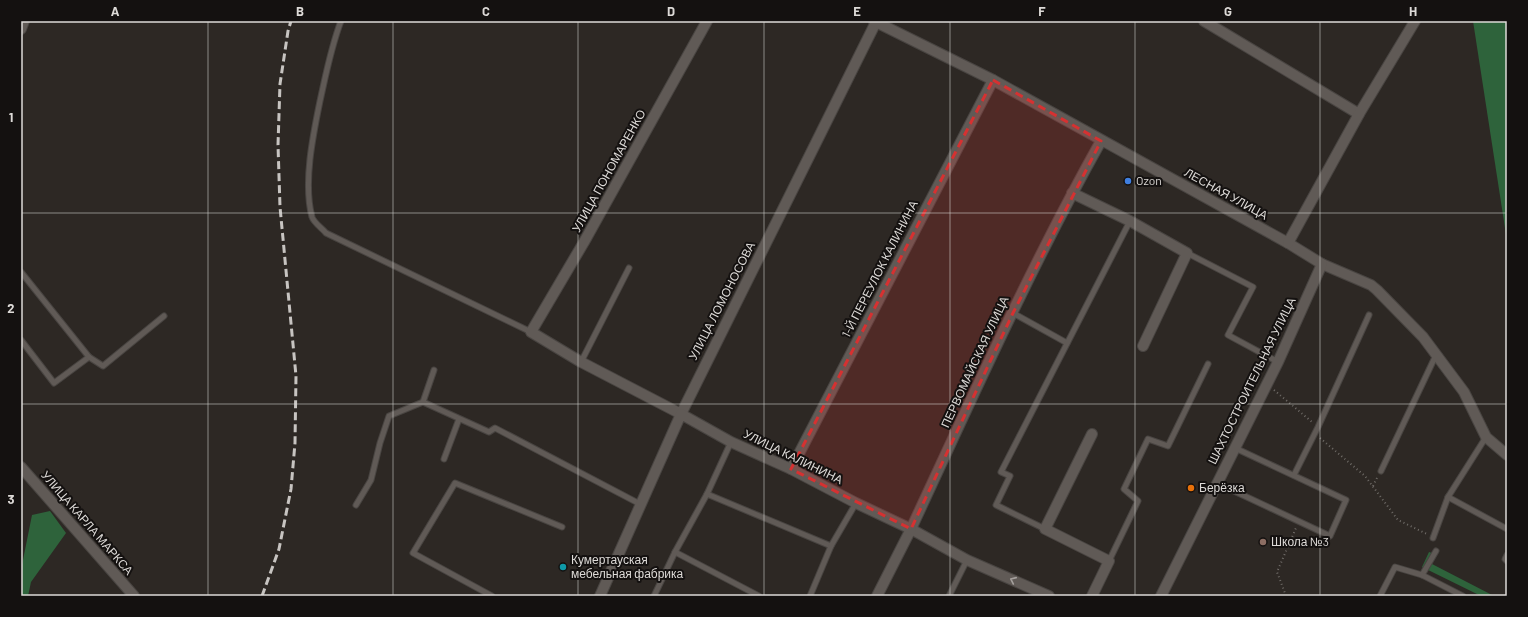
<svg xmlns="http://www.w3.org/2000/svg" width="1528" height="617" viewBox="0 0 1528 617" font-family="Barlow,sans-serif">
  <style>
    .forest { fill: #2e633b }
    .lines { fill: none; stroke-linecap: round; stroke-linejoin: round }
    .lane-casing { stroke: #494542; stroke-width: 7 }
    .street-casing { stroke: #494542; stroke-width: 12 }
    .secondary-casing { stroke: #494542; stroke-width: 12 }
    .path { stroke: #706c68; stroke-width: 2; stroke-dasharray: 1 3; stroke-linecap: butt }
    .lane { stroke: #605a56; stroke-width: 5 }
    .street { stroke: #605a56; stroke-width: 10 }
    .secondary { stroke: #605a56; stroke-width: 10 }
    .rail { stroke: #c7c4c1; stroke-width: 3; stroke-dasharray: 8 4; stroke-linecap: butt }
    .oneway { stroke: #a5a09d }
    .marked { fill: #d63131; fill-opacity: 0.2; stroke: #d63131; stroke-width: 3; stroke-dasharray: 8 5; stroke-linejoin: round }
    .grid { fill: none; stroke: #dddad7; stroke-width: 1; stroke-opacity: 0.55 }
    .shop-dot { fill: #3f7fe0; stroke: #141110; stroke-width: 1.5 }
    .food-dot { fill: #e8710a; stroke: #141110; stroke-width: 1.5 }
    .education-dot { fill: #8d6e63; stroke: #141110; stroke-width: 1.5 }
    .culture-dot { fill: #0f9aa8; stroke: #141110; stroke-width: 1.5 }
    .labels { text-anchor: middle; stroke-width: 4; stroke-linejoin: round; paint-order: stroke }
    .street-label { font-size: 12px; fill: #dddad7; stroke: #141110 }
    .poi-label { font-size: 12px; fill: #dddad7; stroke: #141110; text-anchor: start }
    .neatline { fill: none; stroke: #dddad7; stroke-width: 1.5 }
    .grid-label { font-size: 13px; text-anchor: middle; font-weight: bold; fill: #dddad7 }
  </style>
  <rect width="100%" height="100%" fill="#2d2824"/>
  <!-- forest -->
  <g class="forest">
    <path d="M1473 21H1507V241Z"/>
    <path d="M50 511 66 533 31 582 28 596H21V570L32 515Z"/>
    <path d="M1429 552 1435 554 1432 564 1494 596H1481L1422 567Z"/>
  </g>
  <g class="lines">
    <defs>
      <g id="lane">
        <path d="M341 21C331 47 326 74 320 101 313 135 303 183 312 217 314 223 322 228 326 233L531 332"/>
        <path d="M1187 253 1253 287 1228 335 1278 362"/>
        <path d="M21 272 89 357 54 383 21 340"/>
        <path d="M1013 313 1067 343"/>
        <path d="M89 357 103 366 164 316"/>
        <path d="M581 362 629 268"/>
        <path d="M434 370 423 402 489 432 495 428 640 504"/>
        <path d="M444 459 459 419"/>
        <path d="M1381 471 1436 355"/>
        <path d="M1294 475 1318 427 1369 315"/>
        <path d="M1217 483 1330 536 1346 500 1235 448"/>
        <path d="M707 494 831 546"/>
        <path d="M1448 497 1507 529"/>
        <path d="M356 505 371 480 380 443 389 416 423 402"/>
        <path d="M1045 529 996 505 1010 476 1001 472 1130 221"/>
        <path d="M1433 538 1448 497 1486 437"/>
        <path d="M675 552 759 596"/>
        <path d="M1507 555 1505 559 1507 561"/>
        <path d="M1109 561 1138 501 1124 489 1148 439 1168 446 1208 364"/>
        <path d="M1422 575 1436 551"/>
        <path d="M492 596 413 553 455 483 562 527"/>
        <path d="M654 596 675 552 707 494 731 442"/>
        <path d="M810 596 831 546 856 503"/>
        <path d="M949 596 967 560"/>
        <path d="M1380 596 1395 567 1422 575 1463 596"/>
      </g>
      <g id="street">
        <path d="M707 21 584 242 531 332 581 362 681 414 876 22"/>
        <path d="M874 21 993 80 1288 243 1322 264 1371 285 1377 290 1423 337 1464 392 1486 437 1507 455"/>
        <path d="M1204 21 1359 114"/>
        <path d="M21 29 24 21"/>
        <path d="M1072 193 1130 221 1187 253 1143 346"/>
        <path d="M1288 243 1359 114 1415 21"/>
        <path d="M1092 434 1045 529 1109 561 1092 596"/>
        <path d="M21 467 134 596"/>
        <path d="M791 469 993 80"/>
        <path d="M911 529C972 398 1031 266 1101 141"/>
        <path d="M1161 596 1278 362 1322 264"/>
      </g>
      <g id="secondary">
        <path d="M600 596 681 414 731 442 791 469 856 503 911 529 967 560 1049 596"/>
        <path d="M877 596 911 529"/>
      </g>
    </defs>
    <!-- lane casing -->
    <use href="#lane" class="lane-casing"/>
    <!-- street casing -->
    <use href="#street" class="street-casing"/>
    <!-- secondary casing -->
    <use href="#secondary" class="secondary-casing"/>
    <!-- path -->
    <g class="path">
      <path d="M1274 390 1312 422"/>
      <path d="M1320 438 1365 476 1398 520 1427 534"/>
      <path d="M1373 486 1377 478"/>
      <path d="M1286 596 1277 572 1296 528"/>
    </g>
    <!-- lane -->
    <use href="#lane" class="lane"/>
    <!-- street -->
    <use href="#street" class="street"/>
    <!-- secondary -->
    <use href="#secondary" class="secondary"/>
    <!-- rail -->
    <path class="rail" d="M262 596 279 549 291 489 295 443 296 376 280 207 278 145 280 84 288 31 291 21"/>
  </g>
  <!-- one-way arrows -->
  <defs><path id="oneway-chevron" d="M-2-3.5L2.5 0L-2 3.5" fill="none" stroke-width="1.6" stroke-linecap="round" stroke-linejoin="round"/></defs>
  <use class="oneway" href="#oneway-chevron" transform="translate(1013 580) rotate(-156)"/>
  <!-- marked area -->
  <path class="marked" d="M993 80 1101 141 1013 313 911 529 791 469Z"/>
  <!-- grid -->
  <path class="grid" d="M208 21V596M393 21V596M578 21V596M764 21V596M950 21V596M1135 21V596M1320 21V596M21 213H1507M21 404H1507"/>
  <!-- markers -->
  <circle class="shop-dot" cx="1128" cy="181" r="4"/>
  <circle class="food-dot" cx="1191" cy="488" r="4"/>
  <circle class="education-dot" cx="1263" cy="542" r="4"/>
  <circle class="culture-dot" cx="563" cy="567" r="4"/>
  <g class="labels">
    <!-- street labels -->
    <g class="street-label">
      <text transform="translate(609 171) rotate(-61)" y="4">УЛИЦА ПОНОМАРЕНКО</text>
      <text transform="translate(1226 194) rotate(29)" y="4">ЛЕСНАЯ УЛИЦА</text>
      <text transform="translate(880 269) rotate(-63)" y="4">1-Й ПЕРЕУЛОК КАЛИНИНА</text>
      <text transform="translate(722 301) rotate(-63)" y="4">УЛИЦА ЛОМОНОСОВА</text>
      <text transform="translate(975 362) rotate(-65)" y="4">ПЕРВОМАЙСКАЯ УЛИЦА</text>
      <text transform="translate(1252 381) rotate(-64)" y="4">ШАХТОСТРОИТЕЛЬНАЯ УЛИЦА</text>
      <text transform="translate(793 457) rotate(26)" y="4">УЛИЦА КАЛИНИНА</text>
      <text transform="translate(87 523) rotate(49)" y="4">УЛИЦА КАРЛА МАРКСА</text>
    </g>
    <!-- poi labels -->
    <g class="poi-label">
      <text x="1136" y="185">Ozon</text>
      <text x="1199" y="492">Берёзка</text>
      <text x="1271" y="546">Школа №3</text>
      <text x="571" y="564">Кумертауская<tspan x="571" dy="14">мебельная фабрика</tspan></text>
    </g>
  </g>
  <!-- border -->
  <rect width="1528" height="617" fill="none" stroke="#141110" stroke-width="44"/>
  <rect x="22" y="22" width="1484" height="573" class="neatline"/>
  <g class="grid-label">
    <text x="115" y="16">A</text>
    <text x="300" y="16">B</text>
    <text x="486" y="16">C</text>
    <text x="671" y="16">D</text>
    <text x="857" y="16">E</text>
    <text x="1042" y="16">F</text>
    <text x="1228" y="16">G</text>
    <text x="1413" y="16">H</text>
    <text x="11" y="122">1</text>
    <text x="11" y="313">2</text>
    <text x="11" y="504">3</text>
  </g>
</svg>
